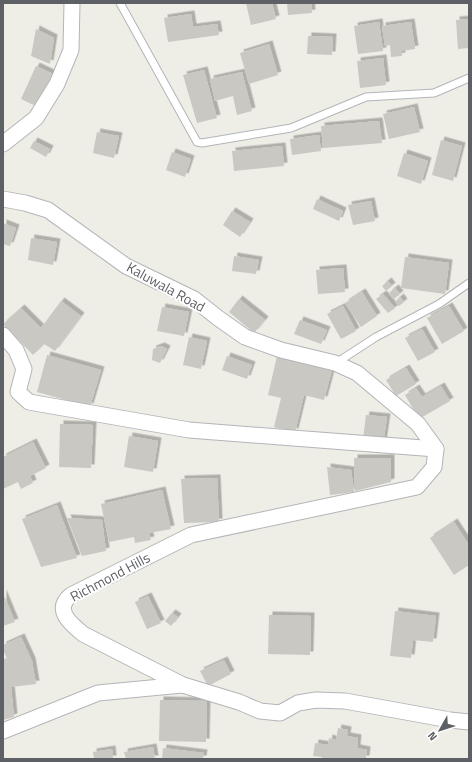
<svg xmlns="http://www.w3.org/2000/svg" width="472" height="762" viewBox="0 0 472 762" font-family="'Titillium Web',sans-serif">
  <style>
    .building { fill: #c9c8c2; filter: url(#shadow) }
    .lines { fill: none; stroke-linecap: round; stroke-linejoin: round }
    .lane-casing { stroke: #b3b5b9; stroke-width: 9 }
    .street-casing { stroke: #b3b5b9; stroke-width: 17 }
    .lane { stroke: #fff; stroke-width: 7 }
    .street { stroke: #fff; stroke-width: 15 }
    .labels { text-anchor: middle; stroke-width: 4; stroke-linejoin: round; paint-order: stroke }
    .street-label { font-size: 14px; fill: #5d6064; stroke: #fff }
  </style>
  <defs>
    <filter id="shadow"><feDropShadow dx="3.5" dy="-3.5" stdDeviation="0" flood-color="#0004"/></filter>
  </defs>
  <rect width="100%" height="100%" fill="#eeede6"/>
  <!-- building -->
  <g class="building">
    <path d="M246 3H272L276 19 251 25Z"/>
    <path d="M287 3H311L312 13 288 15Z"/>
    <path d="M191 14 193 27 217 24 219 35 168 42 164 18Z"/>
    <path d="M469 19V48L458 49 456 20Z"/>
    <path d="M379 22 383 51 358 54 354 26Z"/>
    <path d="M411 22 415 49 402 51V56L391 57 390 45 385 46 382 26Z"/>
    <path d="M36 29 54 38 50 64 31 56Z"/>
    <path d="M308 36 333 37 332 55 307 54Z"/>
    <path d="M269 44 278 75 249 84 240 53Z"/>
    <path d="M383 58 386 85 360 88 357 61Z"/>
    <path d="M36 66 53 74 38 107 21 99Z"/>
    <path d="M204 70 217 118 197 123 183 75Z"/>
    <path d="M242 72 252 111 237 115 233 96 215 101 210 79Z"/>
    <path d="M414 107 420 132 389 139 383 114Z"/>
    <path d="M379 121 382 143 323 148 321 126Z"/>
    <path d="M97 132 119 136 114 158 93 153Z"/>
    <path d="M319 135 321 151 292 155 290 139Z"/>
    <path d="M441 140 462 146 453 181 432 175Z"/>
    <path d="M34 141 50 149 46 157 30 148Z"/>
    <path d="M282 146 284 166 234 171 232 151Z"/>
    <path d="M172 152 191 159 185 177 166 170Z"/>
    <path d="M404 153 428 161 421 184 397 176Z"/>
    <path d="M317 199 343 211 339 221 313 209Z"/>
    <path d="M371 201 375 221 353 225 348 205Z"/>
    <path d="M232 211 250 222 240 237 223 225Z"/>
    <path d="M3 223 16 228 10 246 3 244Z"/>
    <path d="M31 238 57 242 53 265 28 260Z"/>
    <path d="M234 256 259 260 256 274 232 271Z"/>
    <path d="M405 257 449 263 445 294 401 288Z"/>
    <path d="M343 268 345 292 318 294 316 270Z"/>
    <path d="M388 281 392 286 386 291 382 286Z"/>
    <path d="M395 288 400 294 394 299 389 293Z"/>
    <path d="M362 292 377 316 361 327 345 303Z"/>
    <path d="M383 294 395 308 388 313 376 299Z"/>
    <path d="M400 297 404 302 399 306 395 302Z"/>
    <path d="M239 299 265 320 254 333 229 312Z"/>
    <path d="M61 301 81 316 55 351 44 344 33 355 3 324 21 308 41 328Z"/>
    <path d="M343 306 356 331 341 339 327 314Z"/>
    <path d="M449 306 464 331 442 344 427 318Z"/>
    <path d="M162 307 189 312 184 336 157 331Z"/>
    <path d="M300 320 327 330 321 344 294 334Z"/>
    <path d="M422 329 435 352 418 361 405 338Z"/>
    <path d="M189 337 207 341 201 369 183 365Z"/>
    <path d="M161 346 167 349 160 363 152 360 153 349Z"/>
    <path d="M47 355 101 370 90 407 37 392Z"/>
    <path d="M227 356 252 365 247 379 222 370Z"/>
    <path d="M277 356 332 370 324 400 304 395 295 432 274 427 281 398 268 395Z"/>
    <path d="M406 368 416 384 396 396 386 380Z"/>
    <path d="M441 386 450 401 419 419 405 395 416 388 422 397Z"/>
    <path d="M366 415 387 417 383 444 363 440Z"/>
    <path d="M60 424 93 425 91 468 59 467Z"/>
    <path d="M129 436 158 441 153 472 124 467Z"/>
    <path d="M33 442 46 468 30 476 33 483 21 489 18 482 3 489V457Z"/>
    <path d="M354 458H391V482L355 491Z"/>
    <path d="M327 467 351 470 354 492 330 495Z"/>
    <path d="M217 478 219 522 184 523 181 479Z"/>
    <path d="M162 490 171 529 149 533 151 540 135 543 134 537 109 542 101 504Z"/>
    <path d="M57 505 77 558 41 567 22 519Z"/>
    <path d="M67 518 102 520 106 551 82 556Z"/>
    <path d="M454 522 469 545V565L454 575 430 538Z"/>
    <path d="M3 593 15 622 3 626Z"/>
    <path d="M148 596 161 623 147 629 135 602Z"/>
    <path d="M395 611 436 616 433 642 413 640 411 658 390 656Z"/>
    <path d="M172 613 178 617 171 626 165 621Z"/>
    <path d="M269 615 311 616 310 655 268 654Z"/>
    <path d="M21 637 32 661 36 684 11 687 14 717 3 720V658L8 660 3 650V645Z"/>
    <path d="M224 660 231 674 208 686 200 671Z"/>
    <path d="M160 700 207 701 206 742 159 741Z"/>
    <path d="M338 728 348 730 347 736 358 738 357 748 367 750 366 759H322V757L313 756 315 743 328 745 329 738 336 740Z"/>
    <path d="M153 747 155 759H126L124 752Z"/>
    <path d="M163 748 204 753 203 759H162Z"/>
    <path d="M112 749 113 759H94L93 752Z"/>
  </g>
  <g class="lines">
    <defs>
      <g id="lane">
        <path d="M120 3 197 142 202 143 291 128 366 97 434 93 469 78"/>
        <path d="M336 363 376 337 439 304 469 283"/>
      </g>
      <g id="street">
        <path d="M3 144 36 118 57 84 71 50 72 3"/>
        <path d="M3 199 25 203 48 210 126 266 194 299 218 318 245 337 281 350 335 363 357 373 418 424 436 449 434 467 417 487 191 535 71 595C53 610 71 624 83 634L183 685 239 702 260 711 280 713 298 703 316 700 345 701 450 720 469 722"/>
        <path d="M3 335 16 350 24 369 18 392 29 402 189 430 436 449"/>
        <path d="M3 731 98 693 182 685"/>
      </g>
    </defs>
    <!-- lane casing -->
    <use href="#lane" class="lane-casing"/>
    <!-- street casing -->
    <use href="#street" class="street-casing"/>
    <!-- lane -->
    <use href="#lane" class="lane"/>
    <!-- street -->
    <use href="#street" class="street"/>
  </g>
  <g class="labels">
    <!-- street labels -->
    <g class="street-label">
      <text transform="translate(166 287) rotate(29)" y="5">Kaluwala Road</text>
      <text transform="translate(110 577) rotate(-28)" y="5">Richmond Hills</text>
    </g>
  </g>
  <!-- border -->
  <rect width="472" height="762" fill="none" stroke="#5d6064" stroke-width="8"/>
  <!-- north arrow -->
  <g transform="translate(440 730) rotate(231)" stroke="#ffffff" stroke-width="3" paint-order="stroke">
  <path d="M0-3L7 15L0 10L-7 15Z" fill="#5d6064"/>
  <text y="-6" font-size="11" font-weight="bold" text-anchor="middle" fill="#5d6064">N</text>
  </g>
</svg>
